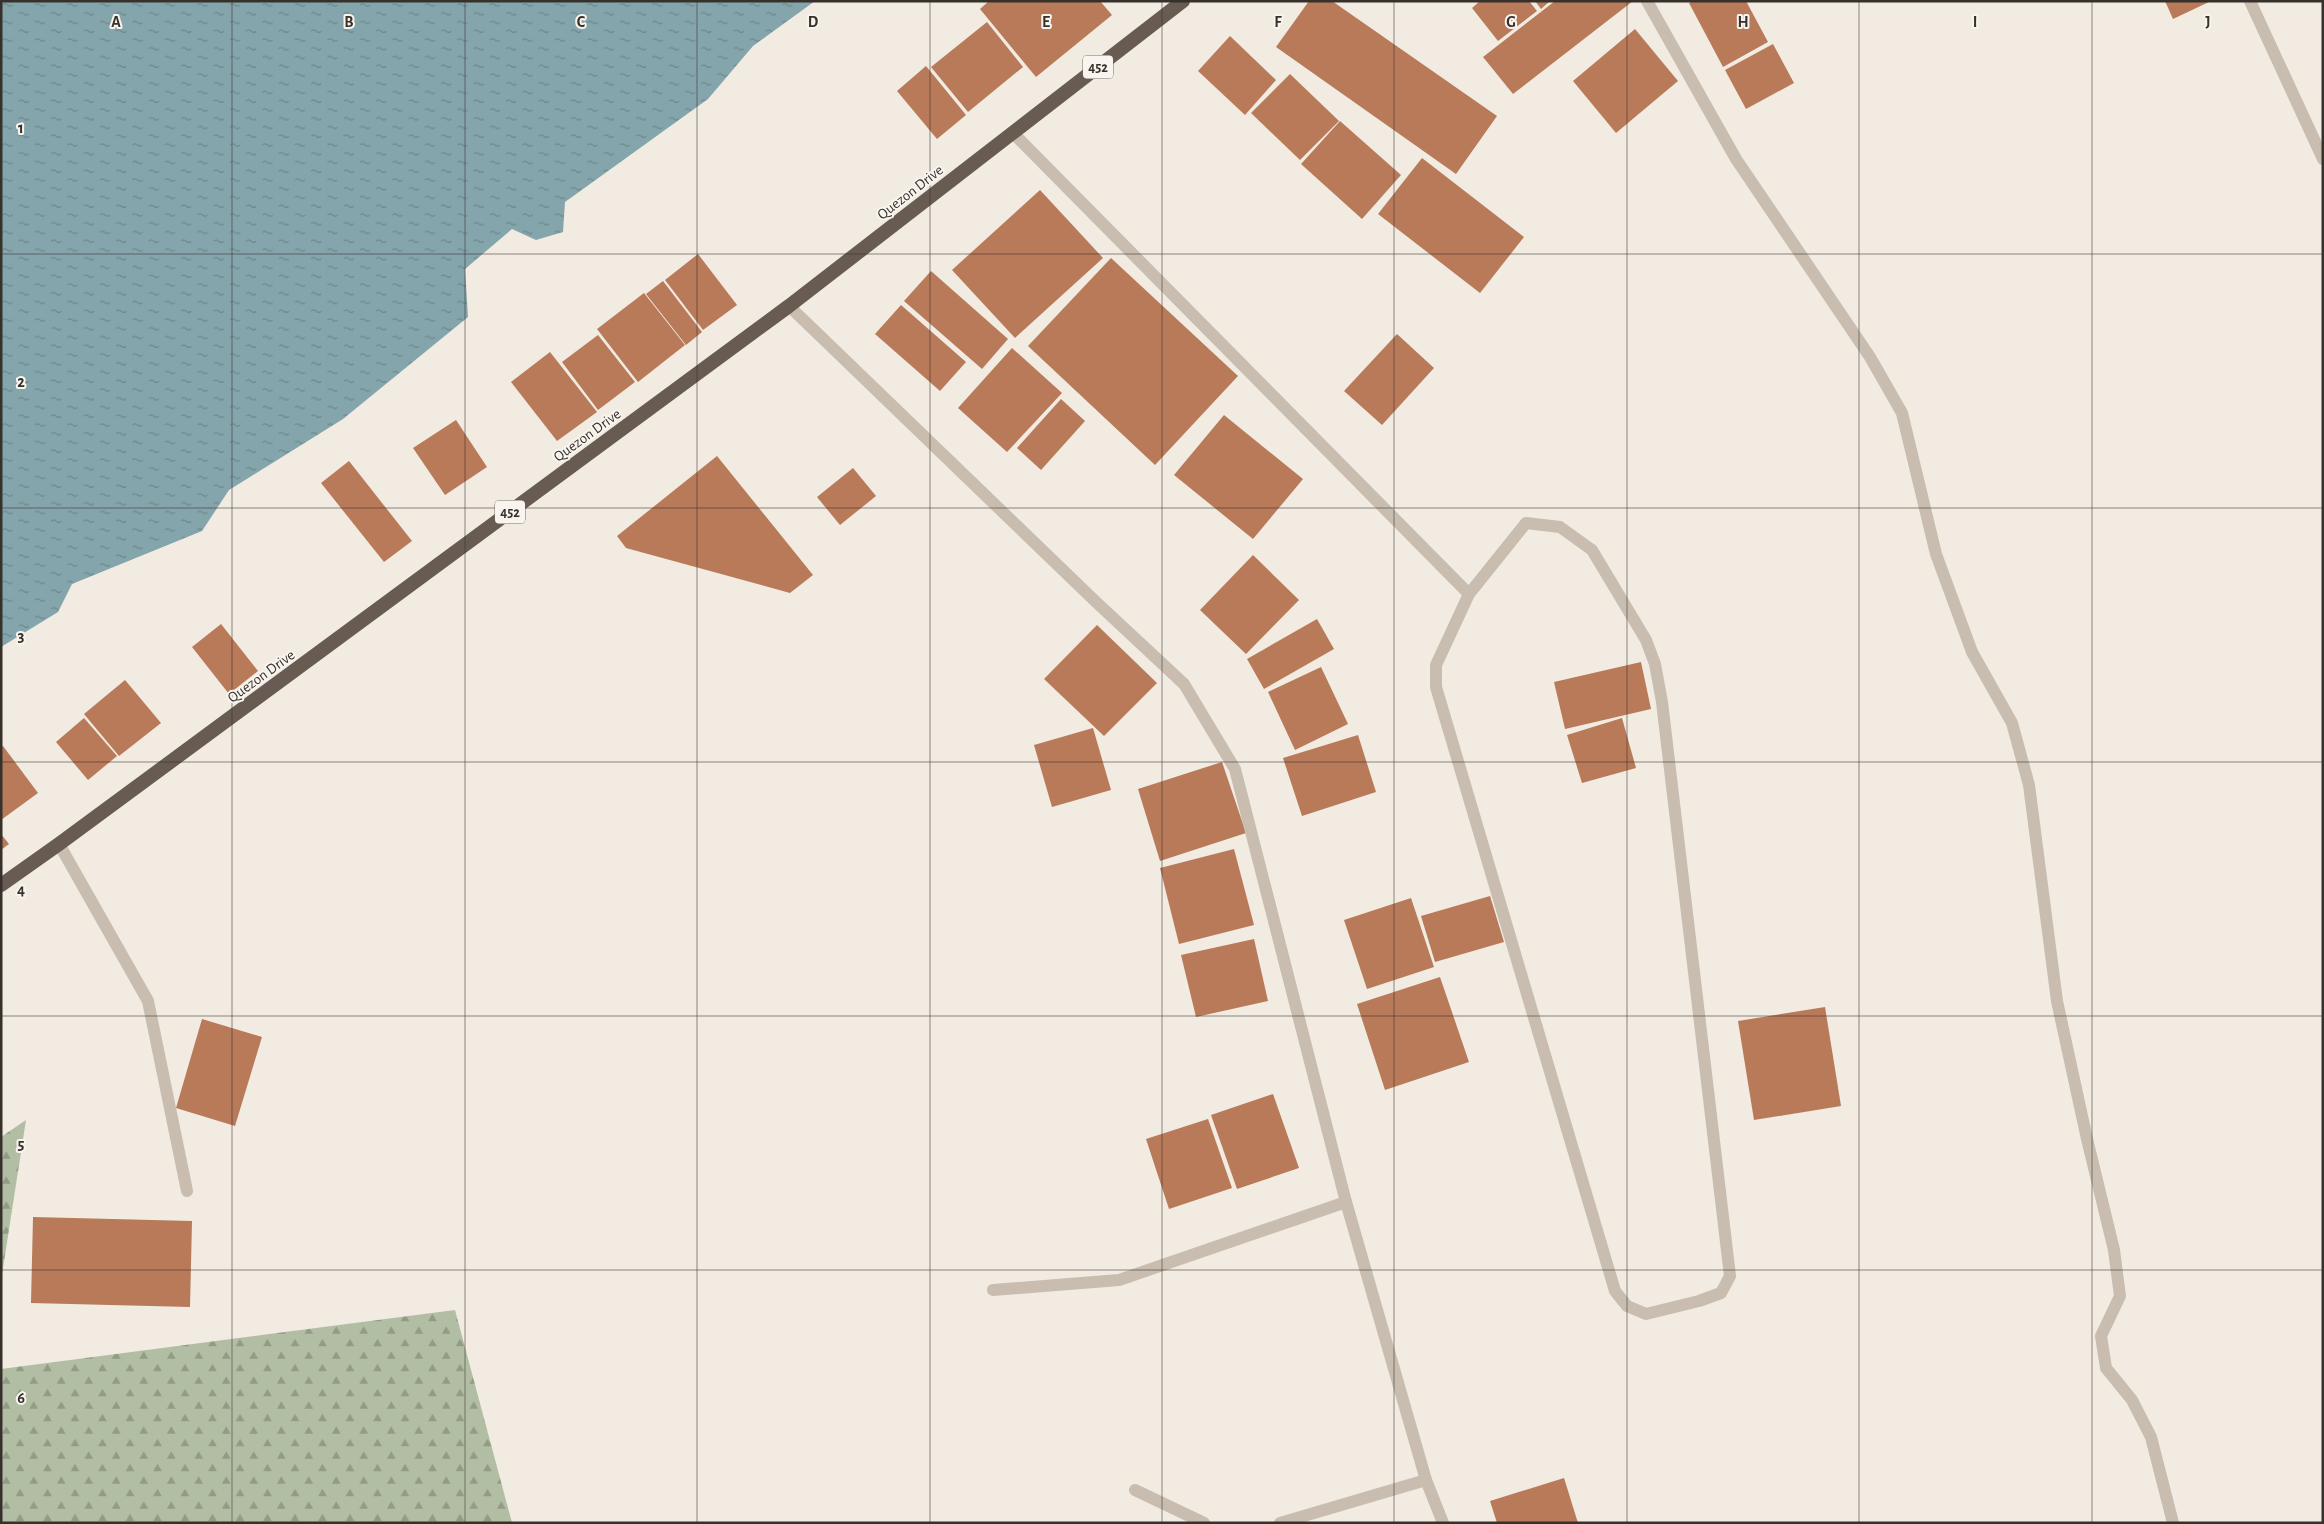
<svg xmlns="http://www.w3.org/2000/svg" width="2324" height="1524" viewBox="0 0 2324 1524" font-family="'Alegreya Sans',sans-serif">
  <style>
    .forest { fill: url(#forest-firs) }
    .water { fill: url(#water-ripples) }
    .building { fill: #b87a59 }
    .lines { fill: none; stroke-linecap: round; stroke-linejoin: round }
    .service { stroke: #c8bdae; stroke-width: 12 }
    .minor { stroke: #c8bdae; stroke-width: 12 }
    .trunk { stroke: #675b52; stroke-width: 14 }
    .grid { fill: none; stroke: #37312c; stroke-width: 1; stroke-opacity: 0.55 }
    .labels { text-anchor: middle; stroke-width: 4; stroke-linejoin: round; paint-order: stroke }
    .shield { fill: #f9f5ee; stroke: #716c66; stroke-width: 1 }
    .shield-label { font-size: 14px; font-weight: bold; fill: #37312c }
    .street-label { font-size: 15px; fill: #37312c; stroke: #f9f5ee }
    .grid-label { font-size: 16px; text-anchor: middle; font-weight: bold; fill: #37312c; stroke: #f9f5ee; stroke-width: 4; stroke-linejoin: round; paint-order: stroke }
  </style>
  <defs>
    <pattern id="forest-firs" width="22" height="20" patternUnits="userSpaceOnUse" patternTransform="scale(1.25)"><rect width="22" height="20" fill="#b2bea3"/><path d="M5 1l3.5 6h-7zM16 11l3.5 6h-7z" fill="#929b85"/></pattern>
    <pattern id="water-ripples" width="26" height="14" patternUnits="userSpaceOnUse" patternTransform="scale(1.25)"><rect width="26" height="14" fill="#84a5ab"/><path d="M2 4q2-2 4 0t4 0M15 11q2-2 4 0t4 0" fill="none" stroke="#6d878b"/></pattern>
  </defs>
  <rect width="100%" height="100%" fill="#f1ebe1"/>
  <!-- forest -->
  <g class="forest">
    <path d="M26 1120 1 1281V1137Z"/>
    <path d="M455 1310 512 1523H1V1369Z"/>
  </g>
  <!-- water -->
  <path class="water" d="M1 1H815L753 46 708 99 565 202 563 232 536 240 512 229 465 269 468 317 343 419 229 490 202 531 72 584 58 612 1 647Z"/>
  <!-- building -->
  <g class="building">
    <path d="M989 1H1100L1112 15 1036 77 980 9Z"/>
    <path d="M1309 1H1332L1497 116 1456 174 1276 47Z"/>
    <path d="M1480 1H1529L1537 11 1498 41 1472 8Z"/>
    <path d="M1535 1H1550L1541 9Z"/>
    <path d="M1555 1H1633L1513 94 1483 57Z"/>
    <path d="M1693 1H1746L1768 42 1723 67 1689 3Z"/>
    <path d="M2165 1H2211L2173 19Z"/>
    <path d="M987 22 1023 67 968 112 931 67Z"/>
    <path d="M1635 29 1678 81 1616 133 1573 81Z"/>
    <path d="M1230 36 1276 80 1245 115 1198 71Z"/>
    <path d="M1773 44 1794 83 1746 109 1725 70Z"/>
    <path d="M926 66 966 115 937 139 897 91Z"/>
    <path d="M1290 74 1339 121 1300 160 1251 113Z"/>
    <path d="M1340 121 1401 175 1362 219 1301 164Z"/>
    <path d="M1422 158 1524 237 1480 293 1378 214Z"/>
    <path d="M1040 190 1103 258 1015 338 952 270Z"/>
    <path d="M698 254 737 305 703 330 665 280Z"/>
    <path d="M1111 258 1238 376 1155 465 1028 346Z"/>
    <path d="M931 271 1008 339 982 369 904 301Z"/>
    <path d="M663 281 702 332 686 345 646 294Z"/>
    <path d="M644 293 685 345 638 382 597 329Z"/>
    <path d="M901 305 966 362 940 391 875 334Z"/>
    <path d="M1397 334 1434 368 1382 425 1344 391Z"/>
    <path d="M598 335 635 382 598 410 562 362Z"/>
    <path d="M1012 348 1062 393 1007 452 958 408Z"/>
    <path d="M550 352 597 412 557 441 511 382Z"/>
    <path d="M1061 399 1085 421 1041 470 1017 448Z"/>
    <path d="M1224 415 1303 479 1253 539 1174 475Z"/>
    <path d="M456 420 487 467 445 495 413 448Z"/>
    <path d="M717 456 813 575 790 593 626 548 617 536Z"/>
    <path d="M349 461 412 541 384 562 321 483Z"/>
    <path d="M853 468 876 496 840 525 817 497Z"/>
    <path d="M1253 555 1299 600 1246 654 1200 610Z"/>
    <path d="M1317 619 1334 649 1264 689 1247 659Z"/>
    <path d="M221 624 258 671 229 694 192 647Z"/>
    <path d="M1097 625 1157 683 1104 736 1044 679Z"/>
    <path d="M1641 662 1651 709 1565 729 1554 682Z"/>
    <path d="M1321 667 1348 724 1295 750 1268 692Z"/>
    <path d="M125 680 161 723 119 756 84 714Z"/>
    <path d="M84 718 117 756 88 780 56 742Z"/>
    <path d="M1622 718 1636 768 1582 783 1567 735Z"/>
    <path d="M1093 728 1111 790 1052 807 1034 745Z"/>
    <path d="M1358 735 1376 792 1302 816 1283 758Z"/>
    <path d="M3 746 38 793 1 820V747Z"/>
    <path d="M1222 762 1246 833 1160 861 1138 789Z"/>
    <path d="M1 834 9 844 1 850Z"/>
    <path d="M1234 849 1254 925 1179 944 1160 868Z"/>
    <path d="M1490 896 1504 942 1435 962 1421 916Z"/>
    <path d="M1411 898 1434 967 1367 989 1344 920Z"/>
    <path d="M1254 939 1268 1001 1196 1017 1181 955Z"/>
    <path d="M1440 977 1469 1062 1385 1090 1357 1004Z"/>
    <path d="M1825 1007 1841 1106 1754 1120 1738 1021Z"/>
    <path d="M202 1019 262 1037 235 1126 176 1108Z"/>
    <path d="M1273 1094 1299 1168 1237 1189 1211 1115Z"/>
    <path d="M1208 1119 1232 1188 1169 1209 1146 1139Z"/>
    <path d="M33 1217 192 1221 190 1307 31 1303Z"/>
    <path d="M1564 1478 1578 1523H1497L1490 1501Z"/>
  </g>
  <g class="lines">
    <!-- service -->
    <path class="service" d="M59 844 148 1001 187 1191"/>
    <!-- minor -->
    <g class="minor">
      <path d="M1647 1 1736 159 1870 357 1902 413 1936 554 1972 652 2012 723 2029 785 2057 1001 2087 1139 2114 1250 2120 1296 2101 1336 2106 1368 2132 1400 2151 1437 2173 1523"/>
      <path d="M2250 1 2323 159"/>
      <path d="M1013 133 1469 594"/>
      <path d="M789 306 1095 601 1184 684 1235 769 1346 1202 1426 1480 1443 1523"/>
      <path d="M1526 523 1560 527 1592 550 1646 640 1655 664 1662 702 1730 1276 1721 1293 1699 1301 1646 1314 1627 1306 1615 1291 1436 687V665L1469 594Z"/>
      <path d="M993 1290 1119 1280 1346 1202"/>
      <path d="M1135 1490 1204 1523"/>
      <path d="M1280 1523 1426 1480"/>
    </g>
    <!-- trunk -->
    <path class="trunk" d="M1 885 59 844 789 306 1183 1"/>
  </g>
  <!-- grid -->
  <path class="grid" d="M232 1V1523M465 1V1523M697 1V1523M930 1V1523M1162 1V1523M1394 1V1523M1627 1V1523M1859 1V1523M2092 1V1523M1 254H2323M1 508H2323M1 762H2323M1 1016H2323M1 1270H2323"/>
  <g class="labels">
    <!-- shield labels -->
    <g class="shield">
      <rect x="1083" y="55.5" width="30" height="23" rx="4"/>
      <rect x="495" y="500.5" width="30" height="23" rx="4"/>
    </g>
    <g class="shield-label">
      <text x="1098" y="72">452</text>
      <text x="510" y="517">452</text>
    </g>
    <!-- street labels -->
    <g class="street-label">
      <text transform="translate(910 192) rotate(-38)" y="5">Quezon Drive</text>
      <text transform="translate(587 435) rotate(-36)" y="5">Quezon Drive</text>
      <text transform="translate(261 676) rotate(-36)" y="5">Quezon Drive</text>
    </g>
  </g>
  <g class="grid-label">
    <text x="116" y="27">A</text>
    <text x="349" y="27">B</text>
    <text x="581" y="27">C</text>
    <text x="813" y="27">D</text>
    <text x="1046" y="27">E</text>
    <text x="1278" y="27">F</text>
    <text x="1511" y="27">G</text>
    <text x="1743" y="27">H</text>
    <text x="1975" y="27">I</text>
    <text x="2208" y="27">J</text>
    <text x="21" y="133">1</text>
    <text x="21" y="387">2</text>
    <text x="21" y="641">3</text>
    <text x="21" y="895">4</text>
    <text x="21" y="1149">5</text>
    <text x="21" y="1403">6</text>
  </g>
  <!-- border -->
  <rect width="2324" height="1524" fill="none" stroke="#37312c" stroke-width="5"/>
</svg>
